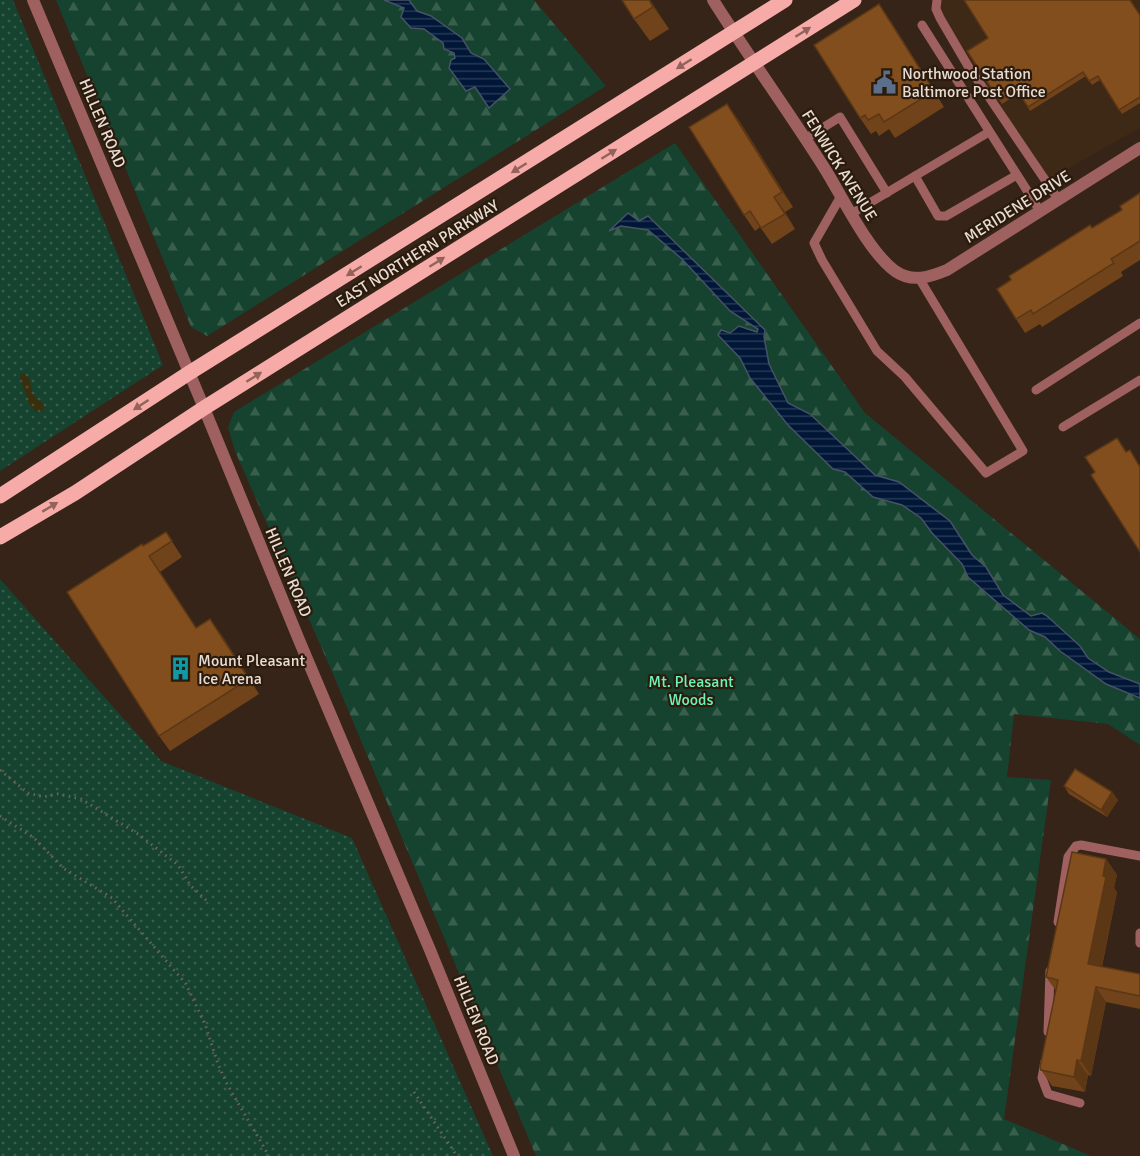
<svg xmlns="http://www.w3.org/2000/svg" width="1140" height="1156" viewBox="0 0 1140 1156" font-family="Signika,sans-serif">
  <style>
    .built { fill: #3e2816 }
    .grass { fill: url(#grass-dots) }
    .forest { fill: url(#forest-firs) }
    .sand { fill: url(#sand-dots) }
    .water { fill: url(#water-rules); stroke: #465266; stroke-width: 1.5 }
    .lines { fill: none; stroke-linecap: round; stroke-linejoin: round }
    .path { stroke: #716256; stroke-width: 3; stroke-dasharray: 1.5 4.5; stroke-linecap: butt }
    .service { stroke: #9e6160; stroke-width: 9 }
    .minor { stroke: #9e6160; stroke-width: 12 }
    .tertiary { stroke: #9e6160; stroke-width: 12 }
    .primary { stroke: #f7aba8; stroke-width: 15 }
    .wall { fill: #70431a }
    .shaded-wall { fill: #5b3715 }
    .building { fill: #824e1e; stroke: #5b3715; stroke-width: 1.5 }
    .oneway { fill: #91635a }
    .labels { text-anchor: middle; stroke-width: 4.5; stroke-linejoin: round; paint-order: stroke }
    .poi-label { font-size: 16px; fill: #e8dcd3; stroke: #2b1b0d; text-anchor: start }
    .street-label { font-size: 16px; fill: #e8dcd3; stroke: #2b1b0d }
    .park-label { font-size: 16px; fill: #6df4b8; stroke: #2b1b0d }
  </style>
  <defs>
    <pattern id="grass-dots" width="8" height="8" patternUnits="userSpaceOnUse" patternTransform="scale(1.5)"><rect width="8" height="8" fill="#16432f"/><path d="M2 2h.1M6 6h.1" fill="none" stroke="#385e4c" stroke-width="1.8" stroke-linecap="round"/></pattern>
    <pattern id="forest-firs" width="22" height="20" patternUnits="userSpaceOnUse" patternTransform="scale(1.5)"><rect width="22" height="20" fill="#16432f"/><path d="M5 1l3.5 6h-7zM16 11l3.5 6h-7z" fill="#385e4c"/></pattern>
    <pattern id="sand-dots" width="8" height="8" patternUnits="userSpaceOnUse" patternTransform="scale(1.5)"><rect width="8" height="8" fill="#382f0f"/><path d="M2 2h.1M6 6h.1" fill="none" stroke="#554d31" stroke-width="1.8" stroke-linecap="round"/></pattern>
    <pattern id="water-rules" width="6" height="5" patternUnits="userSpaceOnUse" patternTransform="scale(1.5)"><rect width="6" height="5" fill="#011738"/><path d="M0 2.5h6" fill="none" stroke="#263854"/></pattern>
  </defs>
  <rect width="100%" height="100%" fill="#352417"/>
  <!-- built -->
  <path class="built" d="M932 0H1140V128L1046 181Z"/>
  <!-- grass -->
  <g class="grass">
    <path d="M0 0H13L163 365 0 471Z"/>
    <path d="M0 579 161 761 352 838 493 1156H0Z"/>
  </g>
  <!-- forest -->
  <g class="forest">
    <path d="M56 0H534L606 86 207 336 191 327Z"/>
    <path d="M675 143 865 413 1140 639V745L1108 724 1014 714 1007 777 1051 780 1004 1119 1091 1156H536L330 667 235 451 228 427 234 412Z"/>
  </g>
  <!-- sand -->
  <path class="sand" d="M23 373C33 377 29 386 34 395 37 400 42 401 45 406L42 412H36L29 404 20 379V375Z"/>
  <!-- water -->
  <g class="water">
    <path d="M384 0H409L417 11 431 16 462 38 471 53 484 59 510 89 489 108 475 87 466 91 449 68 451 60 455 58 454 53 444 49 443 43 424 29 411 28 401 17 404 8Z"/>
    <path d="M628 213 639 221 648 216 765 330 764 337 769 364 788 403 810 414 875 475 899 482 950 521 972 555 986 567 1003 595 1031 616 1042 613 1047 616 1080 646 1088 658 1109 672 1140 684V698L1106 684 1060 651 1045 637 1029 630 968 577 962 564 932 533 921 518 902 505 873 497 845 472 833 469 788 425 750 378 740 358 718 335 721 330 730 333 739 326 757 332 758 329 730 311 682 259 648 230 621 226 609 231Z"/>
  </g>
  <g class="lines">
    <!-- path -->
    <g class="path">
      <path d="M0 770 28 793 43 797 58 794 81 799 138 834 178 865 191 886 207 901"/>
      <path d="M0 816 34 838 63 868 112 898 186 984 205 1024 218 1064 227 1084 269 1156"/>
      <path d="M414 1092 457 1156"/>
    </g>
    <!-- service -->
    <g class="service">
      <path d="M937 0 936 9 940 18 968 66 1058 199"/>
      <path d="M922 25 1040 211"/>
      <path d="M805 139 840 117 887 193"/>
      <path d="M915 176 938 216H946L1017 175"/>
      <path d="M841 196 814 243 822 260 877 351 905 377 986 473 1023 451 919 278"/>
      <path d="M851 214 989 132"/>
      <path d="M1036 390 1140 323"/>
      <path d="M1063 427 1140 380"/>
      <path d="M1058 922 1068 857 1076 846 1081 845 1140 856"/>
      <path d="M1140 933V943"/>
      <path d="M1048 1032 1050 971"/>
      <path d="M1045 1061 1042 1078 1048 1094 1080 1103"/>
    </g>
    <!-- minor -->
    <path class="minor" d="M713 0C749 57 789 112 825 169 843 198 868 251 895 271 912 283 930 277 947 270L1140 148"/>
    <!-- tertiary -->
    <path class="tertiary" d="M33 0 204 408 299 640 430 950 514 1156"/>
    <!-- primary -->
    <g class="primary">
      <path d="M0 496 189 373 785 0"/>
      <path d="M0 537 75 493 204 408 854 0"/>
    </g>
  </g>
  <!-- wall -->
  <g class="wall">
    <path d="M650 0 669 29 650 41 634 19Z"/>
    <path d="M1140 15V103L1122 114 1100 80 1092 85 1086 76 1030 111 1019 93 1002 104 967 51Z"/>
    <path d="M890 20 944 107 895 138 889 129 879 136 876 131 871 134 860 118Z"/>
    <path d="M738 119 793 207 785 212 795 229 772 244 760 227 755 231 744 215Z"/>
    <path d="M1140 193V260L1121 272 1123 276 1042 327 1040 324 1025 333 1016 319 1011 280 1122 210Z"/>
    <path d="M166 532 182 557 160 572 196 628 221 634 259 694 170 751 159 736 143 546Z"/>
    <path d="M1064 786 1112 792 1118 800 1107 817 1069 794Z"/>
    <path d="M1106 859 1117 875 1114 888 1117 892 1102 967 1140 974V1009L1106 1002 1091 1076 1088 1075 1085 1092 1052 1086 1041 1070 1056 991 1046 977Z"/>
  </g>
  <!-- shaded-wall -->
  <g class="shaded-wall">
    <path d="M649 0H650L669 29 653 7Z"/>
    <path d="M879 4 890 20 944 107 934 91Z"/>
    <path d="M727 104 738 119 793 207 782 192Z"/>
    <path d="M774 197 785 212 795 229 785 214Z"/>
    <path d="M149 556 160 572 206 643 196 628Z"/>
    <path d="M210 619 221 634 259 694 249 679Z"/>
    <path d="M1112 792 1118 800 1107 817 1101 810Z"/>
    <path d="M1106 859 1117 875 1114 888 1117 892 1099 979 1088 964Z"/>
    <path d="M1096 987 1106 1002 1091 1076 1081 1061Z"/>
    <path d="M1077 1060 1088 1075 1085 1092 1074 1077Z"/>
  </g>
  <!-- building -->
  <g class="building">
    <path d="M622 0H649L653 7 634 19Z"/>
    <path d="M964 0H1130L1140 15V97L1119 110 1098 76 1089 81 1083 72 1028 107 1016 89 999 100 967 51 988 38Z"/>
    <path d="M879 4 934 91 884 122 879 114 868 120 865 115 860 118 814 45Z"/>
    <path d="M727 104 782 192 774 197 785 214 761 228 750 211 744 215 689 127Z"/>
    <path d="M1140 193V241L1111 259 1114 263 1033 314 1031 310 1016 319 997 289 1011 280 1009 276 1090 225 1092 228 1122 210 1120 206Z"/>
    <path d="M1117 438 1126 452 1130 450 1140 467V552L1091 475 1095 472 1085 457Z"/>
    <path d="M166 532 172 541 149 556 196 628 210 619 249 679 159 736 67 592 142 544 143 546Z"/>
    <path d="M1075 769 1112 792 1101 810 1064 786Z"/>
    <path d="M1072 852 1106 859 1103 876 1106 877 1088 964 1140 974V996L1096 987 1081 1061 1077 1060 1074 1077 1041 1070 1040 1067 1058 980 1046 977Z"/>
  </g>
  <!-- one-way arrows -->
  <defs><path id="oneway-solid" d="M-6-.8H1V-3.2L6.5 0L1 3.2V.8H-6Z" transform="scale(1.5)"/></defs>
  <g class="oneway">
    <use href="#oneway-solid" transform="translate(803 32) rotate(-32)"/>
    <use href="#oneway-solid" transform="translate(684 64) rotate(148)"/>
    <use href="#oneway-solid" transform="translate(609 154) rotate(-32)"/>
    <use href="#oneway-solid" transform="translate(519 168) rotate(148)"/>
    <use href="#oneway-solid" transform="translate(437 262) rotate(-32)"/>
    <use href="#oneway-solid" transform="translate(354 271) rotate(148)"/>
    <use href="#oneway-solid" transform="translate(254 377) rotate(-32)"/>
    <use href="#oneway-solid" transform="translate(141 405) rotate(147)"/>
    <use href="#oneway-solid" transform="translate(50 507) rotate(-31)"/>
  </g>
  <!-- icons -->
  <defs>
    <symbol id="civic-bare" viewBox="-9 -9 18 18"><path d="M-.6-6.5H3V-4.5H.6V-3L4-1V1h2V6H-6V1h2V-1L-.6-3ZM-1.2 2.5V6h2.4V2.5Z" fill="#5c6f8a" stroke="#2b1b0d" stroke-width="2.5" paint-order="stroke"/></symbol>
    <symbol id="building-bare" viewBox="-9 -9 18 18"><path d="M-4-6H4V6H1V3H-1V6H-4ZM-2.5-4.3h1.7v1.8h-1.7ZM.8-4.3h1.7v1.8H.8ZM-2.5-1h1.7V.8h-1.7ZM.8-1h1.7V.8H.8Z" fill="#0f9aa8" stroke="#2b1b0d" stroke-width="2.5" paint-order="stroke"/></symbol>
  </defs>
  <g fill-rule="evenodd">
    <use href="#civic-bare" x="868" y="66" width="33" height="33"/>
    <use href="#building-bare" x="164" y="652" width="33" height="33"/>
  </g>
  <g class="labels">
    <!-- poi labels -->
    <g class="poi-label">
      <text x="902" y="79">Northwood Station<tspan x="902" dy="18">Baltimore Post Office</tspan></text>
      <text x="198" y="666">Mount Pleasant<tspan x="198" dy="18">Ice Arena</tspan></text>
    </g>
    <!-- street labels -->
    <g class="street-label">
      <text transform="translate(103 123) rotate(67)" y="6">HILLEN ROAD</text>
      <text transform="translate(840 165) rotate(58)" y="6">FENWICK AVENUE</text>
      <text transform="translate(1017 206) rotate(-32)" y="6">MERIDENE DRIVE</text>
      <text transform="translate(417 253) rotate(-32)" y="6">EAST NORTHERN PARKWAY</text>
      <text transform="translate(289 572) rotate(67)" y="6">HILLEN ROAD</text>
      <text transform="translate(477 1020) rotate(68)" y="6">HILLEN ROAD</text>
    </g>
    <!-- park labels -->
    <g class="park-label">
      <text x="691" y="687">Mt. Pleasant<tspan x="691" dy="18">Woods</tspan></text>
    </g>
  </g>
</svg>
